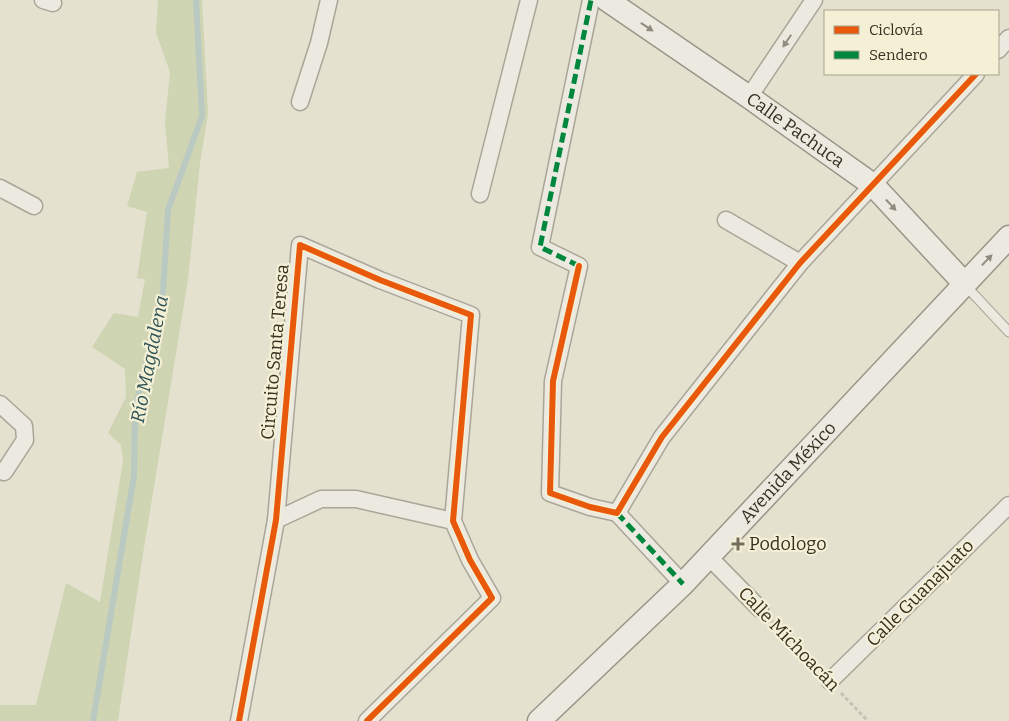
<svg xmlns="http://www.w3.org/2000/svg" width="1009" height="721" viewBox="0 0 1009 721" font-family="Bitter,serif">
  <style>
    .green { fill: #cfd4b2 }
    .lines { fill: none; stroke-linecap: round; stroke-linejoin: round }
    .stream { stroke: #bacac2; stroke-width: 6 }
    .lane-casing { stroke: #a9a698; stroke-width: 11 }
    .street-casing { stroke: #a9a698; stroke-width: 19 }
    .secondary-casing { stroke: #999588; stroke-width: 25 }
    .path { stroke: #c5c2b7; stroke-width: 3; stroke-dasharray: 4 2.5; stroke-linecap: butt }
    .lane { stroke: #eceae0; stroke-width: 9 }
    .street { stroke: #eceae0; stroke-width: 16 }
    .secondary { stroke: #eceae0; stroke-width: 22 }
    .quiet { stroke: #00873e; stroke-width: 5; stroke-dasharray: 10 5; stroke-linecap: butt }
    .cycleway-casing { stroke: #f4f0d6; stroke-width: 9 }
    .cycleway { stroke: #e8590c; stroke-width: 6 }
    .oneway { fill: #928c80 }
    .poi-dot { fill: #746d5d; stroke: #f4f0d6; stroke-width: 2 }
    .labels { text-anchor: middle; stroke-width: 4.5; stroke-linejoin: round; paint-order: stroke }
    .street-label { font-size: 18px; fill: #382f20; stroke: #f4f0d6 }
    .poi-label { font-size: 18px; fill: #382f20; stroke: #f4f0d6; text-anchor: start }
    .water-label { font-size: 19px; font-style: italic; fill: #305357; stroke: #f4f0d6 }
  </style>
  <rect width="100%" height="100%" fill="#e4e1cf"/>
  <!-- green -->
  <path class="green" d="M158 0H202L208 114 200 163 188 280 142 560 118 721H0V705H36L66 583 100 602 123 461 121 445 108 433 126 397 125 369 92 347 114 313 138 317 145 279 137 278 147 212 127 206 137 172 169 168 165 122 170 72 156 33Z"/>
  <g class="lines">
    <!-- stream -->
    <path class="stream" d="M93 721 134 476 135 410 163 291 168 210 202 116 196 0"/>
    <defs>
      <path id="lane" d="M965 285 1009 332"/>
      <g id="street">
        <path d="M43 0 53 3"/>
        <path d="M591 0 540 247 579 266 553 381 550 493 590 507 617 513"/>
        <path d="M998 50 1009 38"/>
        <path d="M749 97 814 0"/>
        <path d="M300 102 319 43 329 0"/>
        <path d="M0 188 34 206"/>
        <path d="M480 194 529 0"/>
        <path d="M726 220 800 263"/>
        <path d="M0 404 24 426 25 440 4 472"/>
        <path d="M617 513 662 437 800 263 976 74"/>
        <path d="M617 513 683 584"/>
        <path d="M276 520 321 499H356L453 521"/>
        <path d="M709 557 760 609"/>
        <path d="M830 681 1009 505"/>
        <path d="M239 721 276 520 300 245 380 280 471 315 453 521 470 560 492 598 367 721"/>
      </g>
      <g id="secondary">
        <path id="s1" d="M607 0 749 97 873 185 964 283"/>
        <path id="s2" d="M539 721 683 584 1009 237"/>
      </g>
    </defs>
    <!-- lane casing -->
    <use href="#lane" class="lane-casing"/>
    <!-- street casing -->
    <use href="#street" class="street-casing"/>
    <!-- secondary casing -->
    <use href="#secondary" class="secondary-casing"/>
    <!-- path -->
    <g class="path">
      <path d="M772 621 818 668"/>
      <path d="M841 693 868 721"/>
    </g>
    <!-- lane -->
    <use href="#lane" class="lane"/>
    <!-- street -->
    <use href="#street" class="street"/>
    <!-- secondary -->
    <use href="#secondary" class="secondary"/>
    <!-- quiet -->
    <g class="quiet">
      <path d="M579 266 540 247 591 0"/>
      <path d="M617 513 683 584"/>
    </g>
    <defs>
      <g id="cycleway">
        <path d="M579 266 553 381 550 493 590 507 617 513 662 437 800 263 976 74"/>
        <path d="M239 721 276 520 300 245 380 280 471 315 453 521 470 560 492 598 367 721"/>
      </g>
    </defs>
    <!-- cycleway casing -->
    <use href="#cycleway" class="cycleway-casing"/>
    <!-- cycleway -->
    <use href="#cycleway" class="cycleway"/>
  </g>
  <!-- one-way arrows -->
  <defs><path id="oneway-solid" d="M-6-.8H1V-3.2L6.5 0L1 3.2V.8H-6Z" transform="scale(1.25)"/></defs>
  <g class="oneway">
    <use href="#oneway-solid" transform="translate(647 27) rotate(34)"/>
    <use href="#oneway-solid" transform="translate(787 41) rotate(124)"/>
    <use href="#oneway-solid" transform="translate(891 205) rotate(47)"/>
    <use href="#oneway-solid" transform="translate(987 260) rotate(-46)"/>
  </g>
  <!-- markers -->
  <path class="poi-dot" d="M735.5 536.5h5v5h5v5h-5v5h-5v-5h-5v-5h5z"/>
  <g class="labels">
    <!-- street labels -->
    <g class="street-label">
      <text dy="6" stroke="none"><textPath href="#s1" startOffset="229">Calle Pachuca</textPath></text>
      <text transform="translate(275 352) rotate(-85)" y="6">Circuito Santa Teresa</text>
      <text dy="6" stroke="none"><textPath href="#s2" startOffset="352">Avenida México</textPath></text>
      <text transform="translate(920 593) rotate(-45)" y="6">Calle Guanajuato</text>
      <text transform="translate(789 639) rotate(46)" y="6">Calle Michoacán</text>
    </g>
    <!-- poi labels -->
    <g class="poi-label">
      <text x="749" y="550">Podologo</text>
    </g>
    <!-- water labels -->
    <g class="water-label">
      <text transform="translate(149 359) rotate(-79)" y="7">Río Magdalena</text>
    </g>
  </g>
  <!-- legend -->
  <rect x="824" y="10" width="175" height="65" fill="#f4f0d6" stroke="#a9a38d"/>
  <rect x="834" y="26" width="25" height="8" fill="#e8590c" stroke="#a9a38d"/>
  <text x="869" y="35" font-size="15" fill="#382f20">Ciclovía</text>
  <rect x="834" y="51" width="25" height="8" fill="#00873e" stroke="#a9a38d"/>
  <text x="869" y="60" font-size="15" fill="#382f20">Sendero</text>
</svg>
